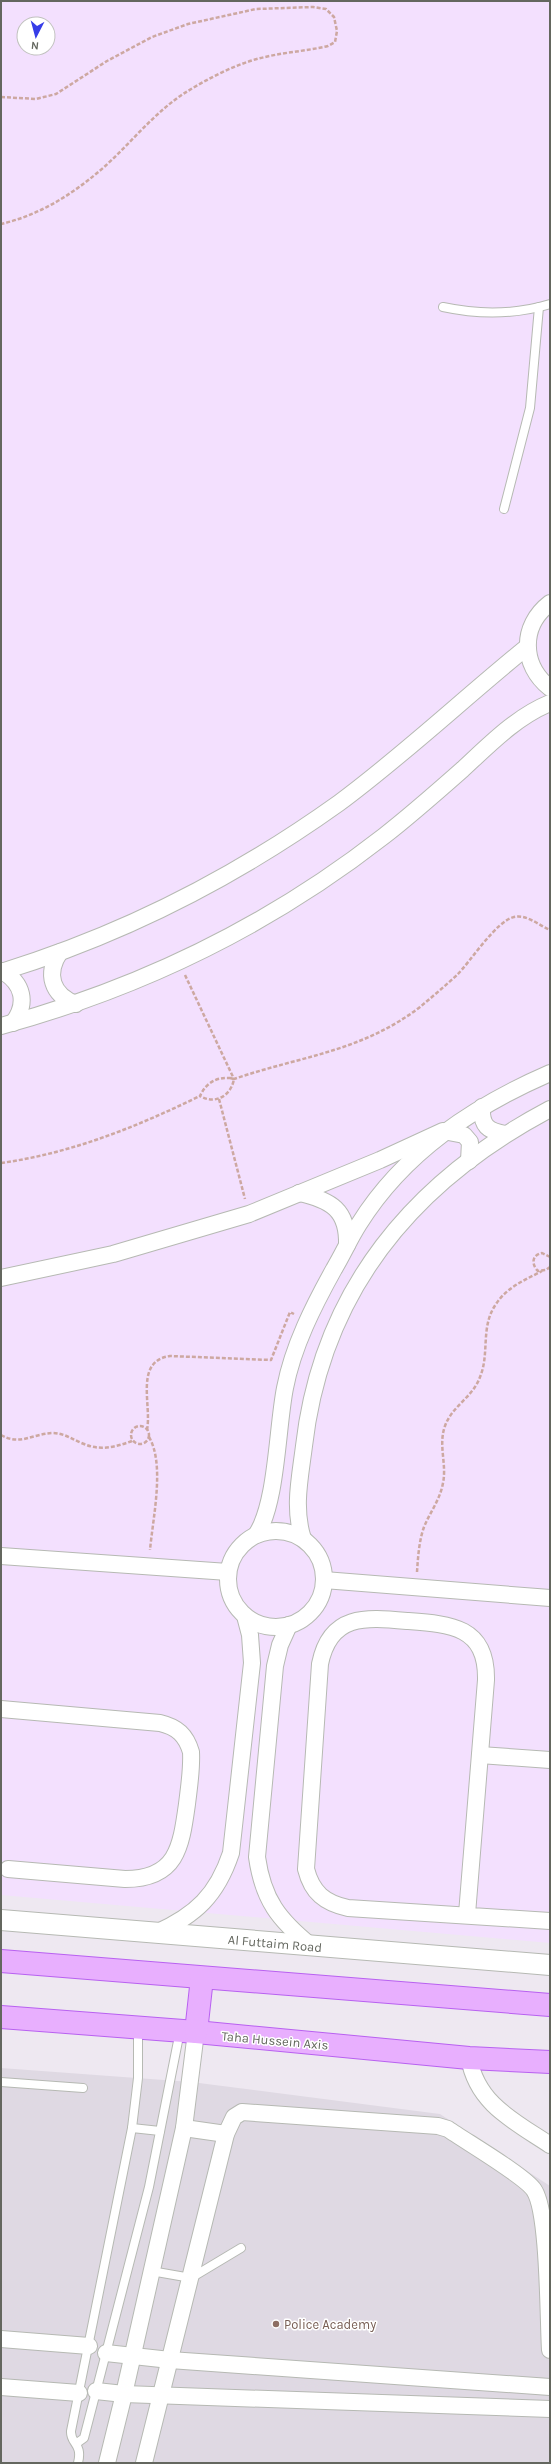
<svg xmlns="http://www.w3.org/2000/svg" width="551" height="2464" viewBox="0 0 551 2464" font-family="Karla,sans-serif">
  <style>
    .commercial { fill: #f3e0fe; fill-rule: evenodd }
    .education { fill: #dfd9e3 }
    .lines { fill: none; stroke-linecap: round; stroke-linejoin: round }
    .service-casing { stroke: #b6b9b3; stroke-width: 10 }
    .minor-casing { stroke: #b6b9b3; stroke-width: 18 }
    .tertiary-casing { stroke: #b6b9b3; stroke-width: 22 }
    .primary-casing { stroke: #b861f0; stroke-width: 24 }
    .path { stroke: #cda8a1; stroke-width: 2.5; stroke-dasharray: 4 2; stroke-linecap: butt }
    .service { stroke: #fff; stroke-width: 8 }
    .minor { stroke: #fff; stroke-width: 16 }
    .tertiary { stroke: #fff; stroke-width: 20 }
    .primary { stroke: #e8affe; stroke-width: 22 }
    .education-dot { fill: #8d6e63; stroke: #fff; stroke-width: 1.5 }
    .labels { text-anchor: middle; stroke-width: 3; stroke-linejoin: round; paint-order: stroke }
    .street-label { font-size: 13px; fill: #64675f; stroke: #fff }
    .education-label { font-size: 13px; fill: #785e54; stroke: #fff; text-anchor: start }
  </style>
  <rect width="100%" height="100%" fill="#eee8f1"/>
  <!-- commercial -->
  <path class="commercial" d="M1 1H550V1943L1 1895ZM24 24H48V48H24Z"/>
  <!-- education -->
  <path class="education" d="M1 2068 191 2082 440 2114 550 2186V2463H1Z"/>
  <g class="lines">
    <defs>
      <g id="service">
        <path d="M443 307C480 315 514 315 550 304"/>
        <path d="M504 509 530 408 539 307"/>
        <path d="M1 2082 83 2088"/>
        <path d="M132 2128 160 2131"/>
        <path d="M151 2271 191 2278 241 2248"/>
        <path d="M77 2443 84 2438 149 2187 180 2031"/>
        <path d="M78 2463C83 2443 70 2444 71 2431L132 2128 138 2078V2029"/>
      </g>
      <g id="minor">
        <path d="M550 603C520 626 521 665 550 688"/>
        <path d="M60 952C45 974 52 995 76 1004"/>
        <path d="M2 971C23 983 28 1003 13 1023"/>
        <path d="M1 972C122 935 237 876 339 803 404 755 464 698 527 647"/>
        <path d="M1 1026C141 988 270 925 384 836 411 815 437 792 463 769 490 744 516 717 550 703"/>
        <path d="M482 1107C481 1126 488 1131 505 1134"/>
        <path d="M299 1193C331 1200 348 1210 347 1245"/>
        <path d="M1 1278 113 1254 249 1214 380 1160 443 1131 464 1135 470 1142 469 1161"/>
        <circle cx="276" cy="1579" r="48"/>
        <path d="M256 1535C277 1504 277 1428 285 1388 293 1346 314 1305 334 1269 343 1254 350 1238 359 1224 404 1152 474 1106 550 1073"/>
        <path d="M303 1539C293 1508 300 1478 304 1446 322 1290 414 1181 550 1109"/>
        <path d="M1 1556 228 1572"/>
        <path d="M324 1580 550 1598"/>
        <path d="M289 1625 280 1645 275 1666 257 1857C263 1900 279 1920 311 1946"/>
        <path d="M1 1709 160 1723C177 1727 186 1735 191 1752 192 1769 189 1787 187 1804 181 1847 177 1879 125 1879L8 1869"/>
        <path d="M480 1755 550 1760"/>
        <path d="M467 1914 486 1680C487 1626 450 1624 407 1621 365 1617 330 1614 320 1664L306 1869C312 1893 325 1903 348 1908L550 1921"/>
        <path d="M156 1933C196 1915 217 1895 231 1853L252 1663 250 1635 245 1616"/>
        <path d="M469 2058C477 2104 514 2121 550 2145"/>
        <path d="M184 2128 226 2134"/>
        <path d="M1 2339 89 2346"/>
        <path d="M106 2353 170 2360 550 2387"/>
        <path d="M1 2387 79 2393"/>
        <path d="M96 2391 124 2394 550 2409"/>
        <path d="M107 2463 124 2394 184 2128 196 2032"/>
        <path d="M144 2463 226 2134 234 2117 242 2112 438 2126 448 2129C465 2141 525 2176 534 2190 549 2212 548 2318 550 2350"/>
      </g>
      <path id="tertiary" d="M1 1920 550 1965"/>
      <g id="primary">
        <path d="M1 1961 550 2005"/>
        <path d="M1 2017 196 2032 469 2058 550 2062"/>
        <path d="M196 2032 202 1978"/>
      </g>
    </defs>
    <!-- service casing -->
    <use href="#service" class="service-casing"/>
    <!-- minor casing -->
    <use href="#minor" class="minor-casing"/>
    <!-- tertiary casing -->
    <use href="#tertiary" class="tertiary-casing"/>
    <!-- primary casing -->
    <use href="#primary" class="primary-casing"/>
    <!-- path -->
    <g class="path">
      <path d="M1 97 36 99 56 94 107 61 152 37 188 24 256 9 313 7 326 9 334 17 337 31 335 42 328 46C307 51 286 52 265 57 237 63 207 79 183 94 152 115 130 144 103 168 73 194 40 215 1 224"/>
      <path d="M185 975 234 1079C301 1056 361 1052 420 1007 432 997 445 986 457 975 471 961 496 921 514 917 527 914 538 925 550 930"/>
      <path d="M230 1078 234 1079C231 1096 215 1105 200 1096 206 1083 216 1077 230 1078Z"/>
      <path d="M219 1099 245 1199"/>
      <path d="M1 1163C72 1153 136 1127 200 1096"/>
      <path d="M550 1257 542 1253C532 1255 531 1264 538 1271L546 1270 550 1267"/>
      <circle cx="140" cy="1435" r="9"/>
      <path d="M147 1430C152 1405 134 1361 170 1356L271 1360 290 1312 294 1314"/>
      <path d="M1 1435C20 1446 32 1434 52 1433 65 1433 73 1440 84 1444 100 1451 116 1447 132 1441"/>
      <path d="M149 1437C165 1464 153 1517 150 1550"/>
      <path d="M417 1572C418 1557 419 1541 424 1527 430 1512 440 1500 443 1483 447 1464 438 1445 445 1426 452 1406 473 1397 480 1377 490 1353 480 1327 496 1304 507 1287 525 1280 542 1271"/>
    </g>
    <!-- service -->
    <use href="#service" class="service"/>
    <!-- minor -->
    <use href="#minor" class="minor"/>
    <!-- tertiary -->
    <use href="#tertiary" class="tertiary"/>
    <!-- primary -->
    <use href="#primary" class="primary"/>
  </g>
  <!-- markers -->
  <circle class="education-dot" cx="276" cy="2324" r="4"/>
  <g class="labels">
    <!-- street labels -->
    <g class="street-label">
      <text transform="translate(275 1943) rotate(5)" y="5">Al Futtaim Road</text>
      <text transform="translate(275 2040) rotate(5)" y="5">Taha Hussein Axis</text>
    </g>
    <!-- education labels -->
    <g class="education-label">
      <text x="284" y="2329">Police Academy</text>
    </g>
  </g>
  <!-- border -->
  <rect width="551" height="2464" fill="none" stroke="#64675f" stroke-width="4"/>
  <!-- north arrow -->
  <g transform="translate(36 36) rotate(186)"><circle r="19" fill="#ffffff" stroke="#c1c2bf"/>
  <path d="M0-3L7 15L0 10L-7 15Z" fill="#363de8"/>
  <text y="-6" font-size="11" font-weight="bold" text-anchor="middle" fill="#64675f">N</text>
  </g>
</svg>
